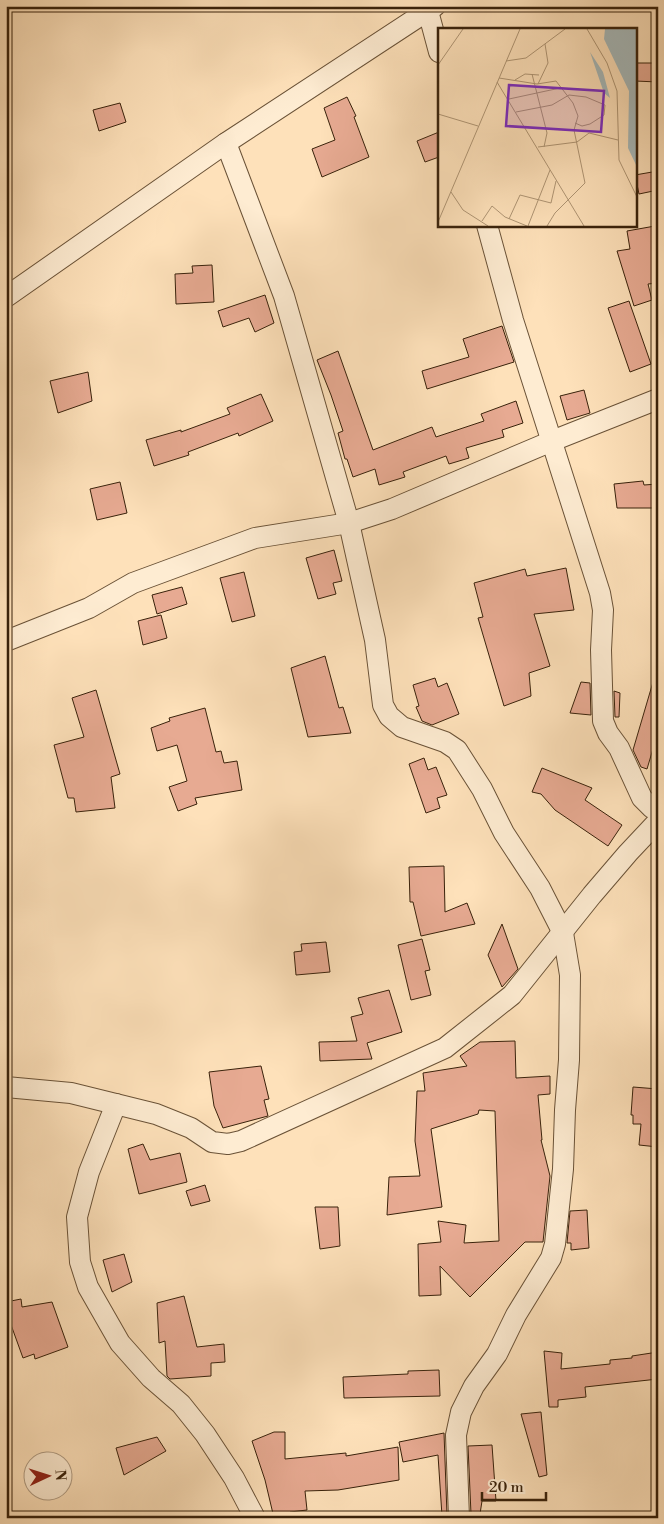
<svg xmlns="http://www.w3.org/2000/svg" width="664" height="1524" viewBox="0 0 664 1524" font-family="'Libre Bodoni',serif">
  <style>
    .building { fill: #e7aa92; stroke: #39220b }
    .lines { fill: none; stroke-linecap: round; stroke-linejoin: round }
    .minor-casing { stroke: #6a5237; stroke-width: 22 }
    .minor { stroke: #feecd2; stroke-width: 20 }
    .inset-road { fill: none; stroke: #af9574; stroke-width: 1 }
    .view { fill: #7b2cbf; fill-opacity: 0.15; stroke: #7b2cbf; stroke-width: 2.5 }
    .inset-edge { fill: none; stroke: #39220b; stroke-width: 2.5 }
  </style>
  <rect width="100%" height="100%" fill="#fee1ba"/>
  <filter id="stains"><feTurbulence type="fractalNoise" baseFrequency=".004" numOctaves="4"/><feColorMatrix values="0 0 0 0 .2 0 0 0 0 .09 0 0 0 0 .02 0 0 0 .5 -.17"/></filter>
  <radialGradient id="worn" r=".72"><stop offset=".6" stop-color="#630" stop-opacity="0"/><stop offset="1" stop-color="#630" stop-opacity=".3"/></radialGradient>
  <!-- building -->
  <g class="building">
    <path d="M635 63H658V82L635 81Z"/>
    <path d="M347 97 356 116 354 117 369 157 322 177 312 149 335 140 324 108Z"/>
    <path d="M120 103 126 122 99 131 93 110Z"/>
    <path d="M439 132V157L425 162 417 141Z"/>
    <path d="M658 171V190L639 194 635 175Z"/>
    <path d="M655 226 658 239V283L648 284 652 300 634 306 617 251 630 249 627 231Z"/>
    <path d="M212 265 214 302 176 304 175 274 193 273 192 266Z"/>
    <path d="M265 295 274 323 255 332 249 318 223 327 218 311Z"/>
    <path d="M629 301 651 364 630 372 608 308Z"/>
    <path d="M502 326 514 362 427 389 422 371 469 357 463 339Z"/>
    <path d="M338 351 373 450 432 427 436 437 484 421 481 414 516 401 523 423 502 430 504 437 466 448 469 458 449 464 446 456 403 472 405 477 379 485 375 469 353 477 347 459H345L338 433 343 431 331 395 317 360Z"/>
    <path d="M88 372 92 401 58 413 50 381Z"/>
    <path d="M584 390 590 413 567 420 560 396Z"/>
    <path d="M261 394 273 421 239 436 238 433 188 452 189 455 154 466 146 440 181 430V432L230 414 227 408Z"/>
    <path d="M643 481 644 485 658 484V508H617L614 484Z"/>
    <path d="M120 482 127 513 97 520 90 489Z"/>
    <path d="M334 550 342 581 333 583 336 594 318 599 306 558Z"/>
    <path d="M566 568 574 610 534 614 550 666 529 673 531 696 504 706 478 618 483 617 474 583 525 569 527 576Z"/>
    <path d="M244 572 255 616 232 622 220 578Z"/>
    <path d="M182 587 187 604 157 614 152 595Z"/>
    <path d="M161 615 167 638 143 645 138 621Z"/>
    <path d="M325 656 339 708 343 707 351 733 308 737 291 668Z"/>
    <path d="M435 678 438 687 447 683 459 714 432 725 422 721 416 707 419 706 413 685Z"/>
    <path d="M581 682 590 683 591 715 570 713Z"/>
    <path d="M653 682H658V732L647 769 641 767 633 750Z"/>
    <path d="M96 690 120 774 111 777 115 808 76 812 74 798H68L54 745 84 737 72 698Z"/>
    <path d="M614 691 620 693 619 717H615Z"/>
    <path d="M205 708 216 752 221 751 224 763 237 761 242 790 195 798 197 804 178 811 169 787 187 781 177 745 157 751 151 728 170 721 169 718Z"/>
    <path d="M424 758 428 770 436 767 447 795 437 798 440 808 426 813 409 764Z"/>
    <path d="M542 768 592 788 585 800 622 825 608 846 555 810 541 794 532 792Z"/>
    <path d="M444 866 445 912 467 903 475 924 421 936 413 902H410L409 867Z"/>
    <path d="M502 924 518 969 502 987 488 955Z"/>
    <path d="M422 939 430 970 425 971 431 995 411 1000 398 945Z"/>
    <path d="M326 942 330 972 296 975 294 952 302 951 301 944Z"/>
    <path d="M389 990 402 1032 367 1043 372 1059 320 1061 319 1042 357 1041 351 1017 363 1014 358 998Z"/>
    <path d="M515 1041 516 1078 550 1076V1094L538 1095 542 1140H541L550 1176 543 1242H525L470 1297 440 1266 441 1295 419 1296 418 1244 441 1242 438 1221 466 1225 464 1243 499 1241 495 1111 479 1110 478 1114 431 1129 442 1207 387 1215 389 1177 420 1176 415 1141 417 1091H425L423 1073 467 1066 460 1056 480 1042Z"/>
    <path d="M261 1066 269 1099 264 1100 268 1116 223 1128 214 1106 209 1072Z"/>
    <path d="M633 1087 658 1089V1147L639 1145 641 1124H633V1115H631Z"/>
    <path d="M143 1144 150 1160 180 1153 187 1182 139 1194 128 1149Z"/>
    <path d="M205 1185 210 1201 191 1206 186 1191Z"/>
    <path d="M315 1207H338L340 1246 320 1249Z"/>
    <path d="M587 1210 589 1248 571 1250V1243H567L570 1211Z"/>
    <path d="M124 1254 132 1282 112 1292 103 1260Z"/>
    <path d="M184 1296 197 1347 224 1344 225 1362 211 1363V1376L170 1379 167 1376 165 1341 159 1343 157 1303Z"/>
    <path d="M21 1299 22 1307 52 1302 68 1347 35 1359 34 1354 23 1358 6 1311V1302Z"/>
    <path d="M544 1351 562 1353 561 1369 610 1364V1360L632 1358V1356L658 1352V1379L585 1387 586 1397 558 1400V1407H549Z"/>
    <path d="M439 1370 440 1396 344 1398 343 1377 408 1374V1371Z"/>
    <path d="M541 1412 547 1475 539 1477 521 1414Z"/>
    <path d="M274 1432H285V1459L346 1453V1456L398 1447 399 1480 338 1490 305 1491 307 1510 290 1512 292 1518H274L265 1480 252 1441Z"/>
    <path d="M444 1433 447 1515 442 1516 438 1455 403 1462 399 1442Z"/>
    <path d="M157 1437 166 1451 124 1475 116 1448Z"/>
    <path d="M492 1445 496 1501H482L480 1514H471L468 1446Z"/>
  </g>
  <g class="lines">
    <defs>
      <g id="minor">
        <path d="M428 11 439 52"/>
        <path d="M226 143 284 296 349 523 375 640 383 705 389 716 402 727 445 742 457 750 482 789 504 833 540 888 563 933 570 975 569 1060 565 1110 563 1169 555 1244 551 1258 516 1315 497 1354 474 1386 461 1412 456 1435 459 1518"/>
        <path d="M487 225 513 320 600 593 603 610 601 650 603 721 608 733 619 748 642 798 652 808 658 810"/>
        <path d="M6 297 226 143 435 6"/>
        <path d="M6 641 89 608 133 583 255 538 349 523 392 509 552 441 658 399"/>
        <path d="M6 1087 71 1093 156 1114 191 1128 212 1142 228 1144 241 1141 445 1048 512 995 592 895 628 853 658 821"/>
        <path d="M116 1104 89 1172 77 1217 80 1262 88 1287 120 1343 151 1378 181 1404 205 1434 234 1478 255 1518"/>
      </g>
    </defs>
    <!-- minor casing -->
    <use href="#minor" class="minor-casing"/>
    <!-- minor -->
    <use href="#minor" class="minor"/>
  </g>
  <!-- overview -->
  <g transform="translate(438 28)">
    <rect width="199" height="199" fill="#fee1ba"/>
    <path d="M167 1H199V139L190 120 191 63 166 11ZM152 24 165 44 172 70 166 65Z" fill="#a6babc"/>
    <path class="inset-road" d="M149 1 169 35 179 63 181 132 199 169M68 33 88 30 127 1M0 37 25 1M94 46 109 105 106 119M61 50 99 56 118 53 135 75 140 88 136 102 147 155 117 185 109 198M77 52 87 46 101 47M59 54 146 198M100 56 110 35 107 16M71 71 122 60M78 84 114 77 131 67 148 69 167 77 166 87 152 96 144 98 137 95M0 86 40 98M100 119 139 114 151 105 180 112M13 164 25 182 50 198M71 191 82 167 113 175 118 153M44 193 54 178 67 189 89 198M0 194 82 1M90 198 112 142"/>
    <path class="view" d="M71 57 166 63 163 104 68 98Z"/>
    <rect width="199" height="199" class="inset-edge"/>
  </g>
  <!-- margin -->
  <rect width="664" height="1524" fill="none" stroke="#fee1ba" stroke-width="25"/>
  <rect x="8" y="8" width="649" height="1509" fill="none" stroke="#39220b" stroke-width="2.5"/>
  <rect x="12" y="12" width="639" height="1499" fill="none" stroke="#39220b"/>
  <!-- north arrow -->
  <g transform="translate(48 1476) rotate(86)"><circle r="24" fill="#feecd2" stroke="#af9b82"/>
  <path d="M0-4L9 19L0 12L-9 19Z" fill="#8f2418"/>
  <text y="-8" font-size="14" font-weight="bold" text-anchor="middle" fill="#39220b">N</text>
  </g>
  <!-- scale -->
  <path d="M482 1492v8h64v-8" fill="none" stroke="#39220b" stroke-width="2.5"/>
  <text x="489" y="1492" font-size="15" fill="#39220b" stroke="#feecd2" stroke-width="4" paint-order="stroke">20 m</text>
  <rect width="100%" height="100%" filter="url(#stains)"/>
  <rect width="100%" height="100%" fill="url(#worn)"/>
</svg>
